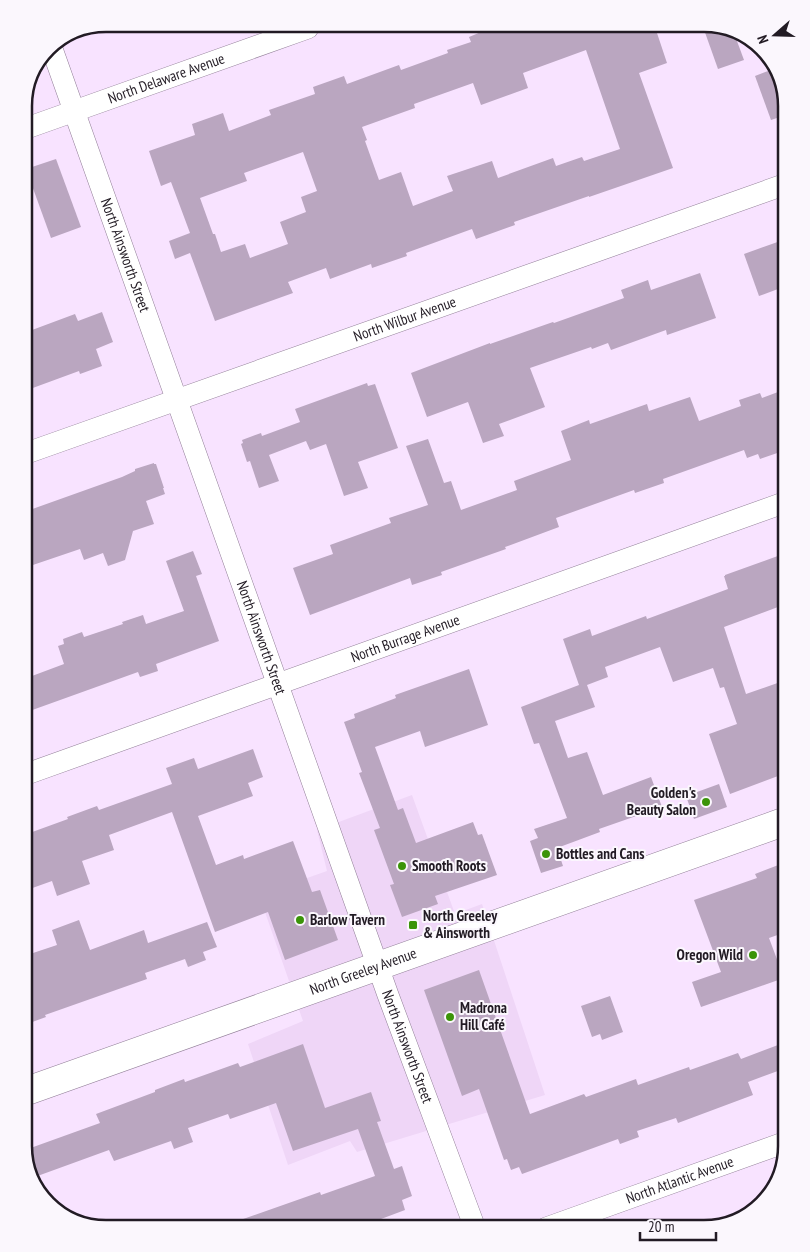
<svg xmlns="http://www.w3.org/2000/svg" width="810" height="1252" viewBox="0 0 810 1252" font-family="'PT Sans Narrow',sans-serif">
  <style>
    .built { fill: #efd6f7 }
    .building { fill: #baa6c0; fill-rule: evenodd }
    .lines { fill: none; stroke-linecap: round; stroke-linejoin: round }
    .minor-casing { stroke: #917f97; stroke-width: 22 }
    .secondary-casing { stroke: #917f97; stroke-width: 29 }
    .minor { stroke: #fff; stroke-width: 21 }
    .secondary { stroke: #fff; stroke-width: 28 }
    .poi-dot { fill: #3b9409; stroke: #fbf7fd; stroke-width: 2 }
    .labels { text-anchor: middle; stroke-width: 4; stroke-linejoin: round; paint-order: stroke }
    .street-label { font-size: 15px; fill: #221b24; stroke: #fbf7fd }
    .poi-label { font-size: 15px; font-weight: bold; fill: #221b24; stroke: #fbf7fd; text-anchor: start }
    .rim { fill: none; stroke: #221b24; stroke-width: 2.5 }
  </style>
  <rect width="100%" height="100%" fill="#f8e3ff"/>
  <!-- built -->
  <path class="built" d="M412 795 455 914 482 904 545 1095 357 1152 350 1141 288 1165 248 1044 303 1021 259 895 327 871 317 830Z"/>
  <!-- building -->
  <g class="building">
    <path d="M654 24 667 63 639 73 673 168 589 197V196L514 222 515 225 476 239 472 229 406 253 407 256 372 268 371 264 330 279 326 268 288 282 293 293 215 321 190 253 175 259 169 241 190 233 171 182 161 186 149 151 195 135 192 124 223 113 229 131 271 115 269 110 315 94 313 87 344 76 347 84 399 65 401 70 448 53 447 50 471 42 469 37 481 32 478 26ZM586 50 620 149 584 161 582 157 556 166 553 158 498 178 492 161 447 176 453 191 413 206 401 172 379 180 365 141 367 140 362 127 415 108 414 104 473 83 481 105 528 88 523 73ZM303 152 317 191 301 197 306 212 280 222 288 244 250 258 245 244 221 252 215 234H213L200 198 247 181 244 173Z"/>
    <path d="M702 24H709L734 33 744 60 718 69Z"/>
    <path d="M776 68 778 70 786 107V115L771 120 755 76Z"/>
    <path d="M56 159 81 227 51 238 26 169Z"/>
    <path d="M786 239V286L759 296 744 254Z"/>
    <path d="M700 273 716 318 667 335 666 330 611 350 608 343 592 349 591 347 530 368 545 407 499 424 504 436 483 443 468 402 427 417 411 373 490 343V344L553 322 554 323 624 298 621 290 648 280 651 290Z"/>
    <path d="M102 312 113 342 96 349 102 366 80 374 79 371 30 389 24 373V333L75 314 78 321Z"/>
    <path d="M367 383 368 386 375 384 398 448 358 462 368 488 344 496 326 444 310 450 306 441 269 455 279 481 259 488 250 461 247 462 241 444 243 443 242 440 261 433 262 436 300 422 295 409Z"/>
    <path d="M786 389V450L760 459 758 454 747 458 744 450 663 479 664 483 635 493 634 490 556 518 559 527 505 547 506 549 441 572 442 575 412 585 410 578 310 615 293 568 333 554 330 545 391 523 389 518 428 505 406 446 428 439 444 483 451 481 461 510 517 490 514 481 571 460 561 431 589 420 590 424 647 404 649 411 690 397 699 421 741 406 739 400 760 393 762 398Z"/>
    <path d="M154 463V464H156L164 488H163L165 494 146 501 154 524 133 531 125 560 108 566 103 553 84 560 80 549 24 568V512L122 477 135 471V469Z"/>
    <path d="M193 551 202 574 196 576 219 641 156 664 158 671 140 677 138 672 24 713V679L64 664 58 646 64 644 63 639 82 632 84 637 123 624 122 622 143 615 146 624 184 611 166 561Z"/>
    <path d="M786 553V604L724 627 746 694 786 680V773L730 794 709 734 737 724 724 687 720 688 713 668 673 682 660 647 605 667 608 677 587 685 595 707 555 721 568 758 587 752 603 795 651 777 662 807 599 829 600 832 557 848 563 866 541 873 530 841 538 838 534 829 567 818 539 743 534 744 521 707 579 685 563 639 590 629 592 636 646 616 647 619 728 589 724 576H725V575Z"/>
    <path d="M469 669 488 725 425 747 420 731 375 747 398 810 403 808 416 843 473 822 478 835 482 834 497 875 435 896 438 904 402 917 390 885 394 884 374 830 380 828 359 773 362 772 344 722 355 718 354 714 396 698 395 695Z"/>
    <path d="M253 749 263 777 248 783 253 796 198 816 216 865 243 855 244 859 293 841 312 892 320 890 338 940 285 960 268 912 215 932 172 812 109 835 114 850 82 861 90 884 57 896 52 881 24 891V835L68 819 67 817 97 806 99 810 172 784 166 768 194 758 198 769Z"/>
    <path d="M719 784 727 807 694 819 686 796Z"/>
    <path d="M781 864 782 866 786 865V932L769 938 784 978 701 1007 692 982 721 972 694 900 757 878 755 874Z"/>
    <path d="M79 920 90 950 144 930 148 943 207 922 217 947 203 952 206 960 188 967 185 959 145 973 147 979 45 1015 46 1017 24 1025V956L57 945 52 930Z"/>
    <path d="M479 970 530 1114 584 1094 586 1097 636 1079 638 1085 689 1067 690 1070 738 1053 741 1059 786 1042V1068L748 1082 753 1095 678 1123 676 1118 637 1131 639 1137 620 1144 618 1139 522 1174 519 1167 511 1170 507 1159 504 1160 479 1089 462 1096 424 990Z"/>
    <path d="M610 996 623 1032 602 1040 600 1034 592 1037 581 1006Z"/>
    <path d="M303 1044 325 1108 371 1092 381 1121 377 1122 394 1169 402 1166 412 1196 402 1200 405 1210 357 1228H226V1225L320 1192 321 1195 375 1176 358 1129 293 1151 276 1103 230 1119 228 1114 188 1128 193 1142 174 1149 171 1141 114 1161 109 1150 32 1178 25 1150 100 1123 96 1114 155 1092V1090L184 1079 185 1082 238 1063 240 1067Z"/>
  </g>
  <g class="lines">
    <defs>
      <g id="minor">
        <path id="s1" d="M51 46 388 995 475 1228"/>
        <path id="s2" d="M24 129 308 28"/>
        <path id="s3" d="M24 454 786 184"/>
        <path id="s4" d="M24 775 786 502"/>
        <path id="s5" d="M546 1228 786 1142"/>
      </g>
      <g id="secondary">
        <path id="s6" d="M24 1092 786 821"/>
      </g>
    </defs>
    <!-- minor casing -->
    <use href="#minor" class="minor-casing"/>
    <!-- secondary casing -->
    <use href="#secondary" class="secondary-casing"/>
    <!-- minor -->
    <use href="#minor" class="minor"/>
    <!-- secondary -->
    <use href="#secondary" class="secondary"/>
  </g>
  <!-- markers -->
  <g class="poi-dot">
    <circle cx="706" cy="802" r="5"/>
    <circle cx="546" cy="854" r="5"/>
    <circle cx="402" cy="866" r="5"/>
    <circle cx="300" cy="920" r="5"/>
    <rect x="408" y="920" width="10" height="10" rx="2.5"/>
    <circle cx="753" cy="955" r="5"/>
    <circle cx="450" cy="1017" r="5"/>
  </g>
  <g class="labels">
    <!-- street labels -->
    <g class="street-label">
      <text dy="5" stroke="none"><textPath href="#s2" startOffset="151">North Delaware Avenue</textPath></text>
      <text dy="5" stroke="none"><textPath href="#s1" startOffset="222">North Ainsworth Street</textPath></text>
      <text dy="5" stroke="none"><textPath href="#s3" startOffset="404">North Wilbur Avenue</textPath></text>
      <text dy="5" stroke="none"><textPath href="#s1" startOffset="628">North Ainsworth Street</textPath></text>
      <text dy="5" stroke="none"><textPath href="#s4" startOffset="405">North Burrage Avenue</textPath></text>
      <text dy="5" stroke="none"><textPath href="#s6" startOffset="360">North Greeley Avenue</textPath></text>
      <text dy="5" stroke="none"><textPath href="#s1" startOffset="1062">North Ainsworth Street</textPath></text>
      <text dy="5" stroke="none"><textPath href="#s5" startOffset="142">North Atlantic Avenue</textPath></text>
    </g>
    <!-- poi labels -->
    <g class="poi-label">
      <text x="696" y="798" text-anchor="end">Golden's<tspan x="696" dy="17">Beauty Salon</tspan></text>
      <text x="556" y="859">Bottles and Cans</text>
      <text x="412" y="871">Smooth Roots</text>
      <text x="423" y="921">North Greeley<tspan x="423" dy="17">&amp; Ainsworth</tspan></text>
      <text x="310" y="925">Barlow Tavern</text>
      <text x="743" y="960" text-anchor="end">Oregon Wild</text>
      <text x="460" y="1013">Madrona<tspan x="460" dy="17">Hill Café</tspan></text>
    </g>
  </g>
  <!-- crop -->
  <path d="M0 0H810V1252H0ZM106 32H704A74 74 0 0 1 778 106V1146A74 74 0 0 1 704 1220H106A74 74 0 0 1 32 1146V106A74 74 0 0 1 106 32Z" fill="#fbf7fd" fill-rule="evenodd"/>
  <path class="rim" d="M106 32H704A74 74 0 0 1 778 106V1146A74 74 0 0 1 704 1220H106A74 74 0 0 1 32 1146V106A74 74 0 0 1 106 32Z"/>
  <!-- north arrow -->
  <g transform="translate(775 35) rotate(250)" stroke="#fbf7fd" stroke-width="4" paint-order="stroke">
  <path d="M0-4L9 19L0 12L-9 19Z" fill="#221b24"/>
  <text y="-8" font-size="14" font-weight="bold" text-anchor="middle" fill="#221b24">N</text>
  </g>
  <!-- scale -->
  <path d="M640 1232v8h76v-8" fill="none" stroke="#221b24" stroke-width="2.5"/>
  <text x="648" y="1232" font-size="15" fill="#221b24" stroke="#fbf7fd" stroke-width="4" paint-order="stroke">20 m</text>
</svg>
